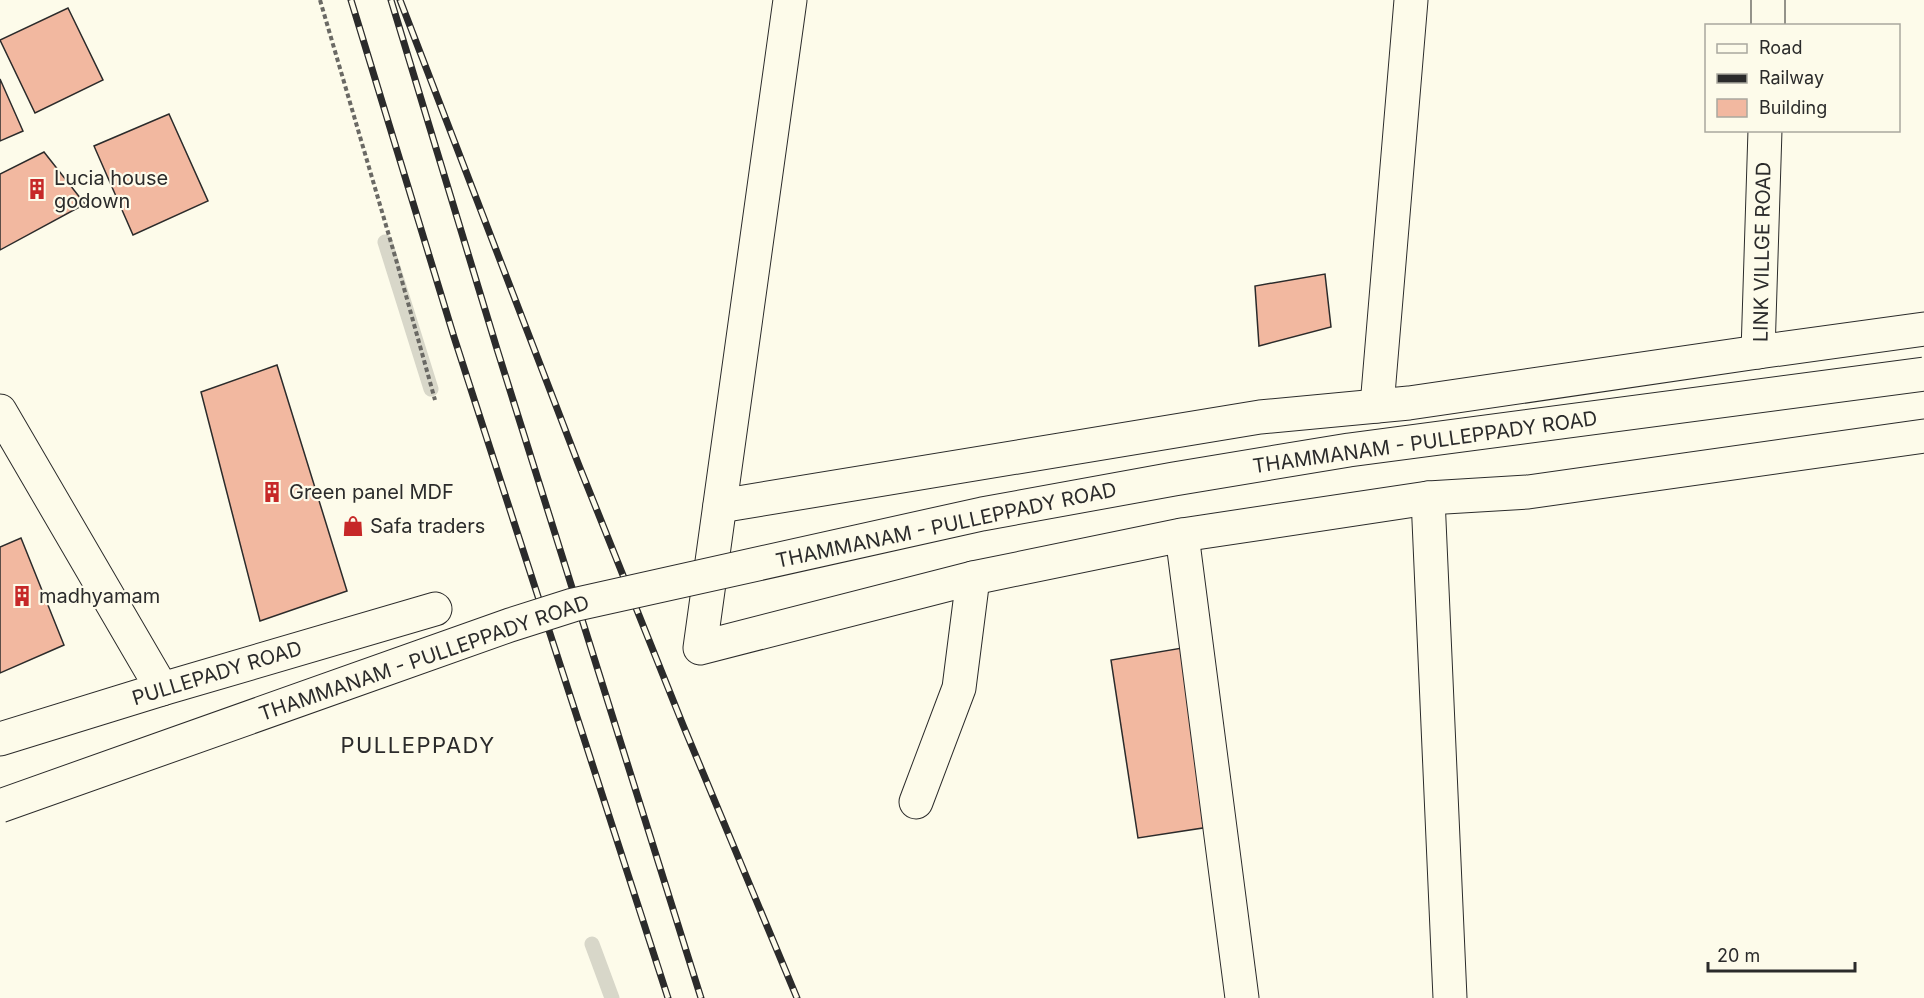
<svg xmlns="http://www.w3.org/2000/svg" width="1924" height="998" viewBox="0 0 1924 998" font-family="Inter,sans-serif">
  <style>
    .lines { fill: none; stroke-linecap: round; stroke-linejoin: round }
    .stream { stroke: #d8d7c9; stroke-width: 15 }
    .building { fill: #f2b8a0; stroke: #2b2b2b; stroke-width: 1.5 }
    .street-casing { stroke: #2b2b2b; stroke-width: 35 }
    .secondary-casing { stroke: #2b2b2b; stroke-width: 35 }
    .path { stroke: #6a6964; stroke-width: 4; stroke-dasharray: 4.5 3; stroke-linecap: butt }
    .street { stroke: #fdfbea; stroke-width: 33 }
    .secondary { stroke: #fdfbea; stroke-width: 33 }
    .rail-casing { stroke: #2b2b2b; stroke-width: 7 }
    .rail { stroke: #fdfbea; stroke-width: 4.5; stroke-dasharray: 14; stroke-linecap: butt }
    .secondary-bridge-casing { stroke: #2b2b2b; stroke-width: 35; stroke-linecap: butt }
    .secondary-bridge { stroke: #fdfbea; stroke-width: 33 }
    .labels { text-anchor: middle; stroke-width: 4.5; stroke-linejoin: round; paint-order: stroke }
    .poi-label { font-size: 20px; fill: #2b2b2b; stroke: #fdfbea; text-anchor: start }
    .street-label { font-size: 20px; fill: #2b2b2b; stroke: #fdfbea }
    .quarter-label { font-size: 22px; letter-spacing: 1.5px; fill: #2b2b2b; stroke: #fdfbea }
  </style>
  <rect width="100%" height="100%" fill="#fdfbea"/>
  <g class="lines">
    <!-- stream -->
    <g class="stream">
      <path d="M385 242 431 389"/>
      <path d="M592 944 612 998"/>
    </g>
  </g>
  <!-- building -->
  <g class="building">
    <path d="M68 8 103 80 35 113 0 40Z"/>
    <path d="M0 79 23 131 0 141Z"/>
    <path d="M169 114 208 201 133 235 94 146Z"/>
    <path d="M44 152 85 204 0 250V174Z"/>
    <path d="M1325 274 1331 327 1259 346 1255 286Z"/>
    <path d="M277 365 347 591 260 621 201 392Z"/>
    <path d="M21 538 64 645 0 673V547Z"/>
    <path d="M1182 648 1209 827 1138 838 1111 660Z"/>
  </g>
  <g class="lines">
    <defs>
      <g id="street">
        <path d="M790 0 700 648 973 578 1182 535 1428 498 1528 492 1924 436"/>
        <path d="M1768 26V0"/>
        <path d="M1765 130 1758 352 1924 329"/>
        <path d="M1377 406 1411 0"/>
        <path d="M1428 498 1450 998"/>
        <path d="M720 506 1260 417 1409 403 1758 352"/>
        <path d="M1182 535 1242 998"/>
        <path d="M162 689 435 609"/>
        <path d="M916 802 959 688 973 578"/>
      </g>
      <path id="secondary" d="M0 411 162 689 0 739"/>
    </defs>
    <!-- street casing -->
    <use href="#street" class="street-casing"/>
    <!-- secondary casing -->
    <use href="#secondary" class="secondary-casing"/>
    <!-- path -->
    <path class="path" d="M320 0 397 263 435 400"/>
    <!-- street -->
    <use href="#street" class="street"/>
    <!-- secondary -->
    <use href="#secondary" class="secondary"/>
    <defs>
      <g id="rail">
        <path d="M351 0 454 337 668 998"/>
        <path d="M391 0 497 349 701 998"/>
        <path d="M400 0 578 463 683 725 797 998"/>
      </g>
    </defs>
    <!-- rail casing -->
    <use href="#rail" class="rail-casing"/>
    <!-- rail -->
    <use href="#rail" class="rail"/>
    <defs>
      <path id="secondary-bridge" d="M0 806 510 625 573 605 982 514 1174 479 1349 450 1924 374"/>
    </defs>
    <!-- secondary-bridge casing -->
    <use href="#secondary-bridge" class="secondary-bridge-casing"/>
    <!-- secondary-bridge -->
    <use href="#secondary-bridge" class="secondary-bridge"/>
  </g>
  <!-- icons -->
  <defs>
    <symbol id="building-bare" viewBox="-9 -9 18 18"><path d="M-4-6H4V6H1V3H-1V6H-4ZM-2.5-4.3h1.7v1.8h-1.7ZM.8-4.3h1.7v1.8H.8ZM-2.5-1h1.7V.8h-1.7ZM.8-1h1.7V.8H.8Z" fill="#c62828" stroke="#fdfbea" stroke-width="2.5" paint-order="stroke"/></symbol>
    <symbol id="shop-bare" viewBox="-9 -9 18 18"><path d="M-5-2.5h2.3a2.7 3.5 0 0 1 5.4 0H5L5.5 6h-11ZM-1.5-2.5h3a1.5 2.3 0 0 0-3 0Z" fill="#c62828" stroke="#fdfbea" stroke-width="2.5" paint-order="stroke"/></symbol>
  </defs>
  <g fill-rule="evenodd">
    <use href="#building-bare" x="22" y="174" width="30" height="30"/>
    <use href="#building-bare" x="257" y="477" width="30" height="30"/>
    <use href="#shop-bare" x="338" y="511" width="30" height="30"/>
    <use href="#building-bare" x="7" y="581" width="30" height="30"/>
  </g>
  <g class="labels">
    <!-- poi labels -->
    <g class="poi-label">
      <text x="54" y="185">Lucia house<tspan x="54" dy="23">godown</tspan></text>
      <text x="289" y="499">Green panel MDF</text>
      <text x="370" y="533">Safa traders</text>
      <text x="39" y="603">madhyamam</text>
    </g>
    <!-- street labels -->
    <g class="street-label">
      <text transform="translate(1762 252) rotate(-89)" y="7">LINK VILLGE ROAD</text>
      <text transform="translate(1425 442) rotate(-8)" y="7">THAMMANAM - PULLEPPADY ROAD</text>
      <text transform="translate(946 525) rotate(-12)" y="7">THAMMANAM - PULLEPPADY ROAD</text>
      <text transform="translate(424 658) rotate(-19)" y="7">THAMMANAM - PULLEPPADY ROAD</text>
      <text transform="translate(217 673) rotate(-17)" y="7">PULLEPADY ROAD</text>
    </g>
    <!-- quarter labels -->
    <g class="quarter-label">
      <text x="418" y="753">PULLEPPADY</text>
    </g>
  </g>
  <!-- legend -->
  <rect x="1705" y="24" width="195" height="108" fill="#fdfbea" stroke="#a9a89e" stroke-width="1.5"/>
  <rect x="1717" y="44" width="30" height="9" fill="#fdfbea" stroke="#a9a89e" stroke-width="1.5"/>
  <text x="1759" y="54" font-size="18" fill="#2b2b2b">Road</text>
  <rect x="1717" y="74" width="30" height="9" fill="#2b2b2b" stroke="#a9a89e" stroke-width="1.5"/>
  <text x="1759" y="84" font-size="18" fill="#2b2b2b">Railway</text>
  <rect x="1717" y="99" width="30" height="18" fill="#f2b8a0" stroke="#a9a89e" stroke-width="1.5"/>
  <text x="1759" y="114" font-size="18" fill="#2b2b2b">Building</text>
  <!-- scale -->
  <path d="M1708 962v9h147v-9" fill="none" stroke="#2b2b2b" stroke-width="3"/>
  <text x="1717" y="962" font-size="18" fill="#2b2b2b" stroke="#fdfbea" stroke-width="4.5" paint-order="stroke">20 m</text>
</svg>
